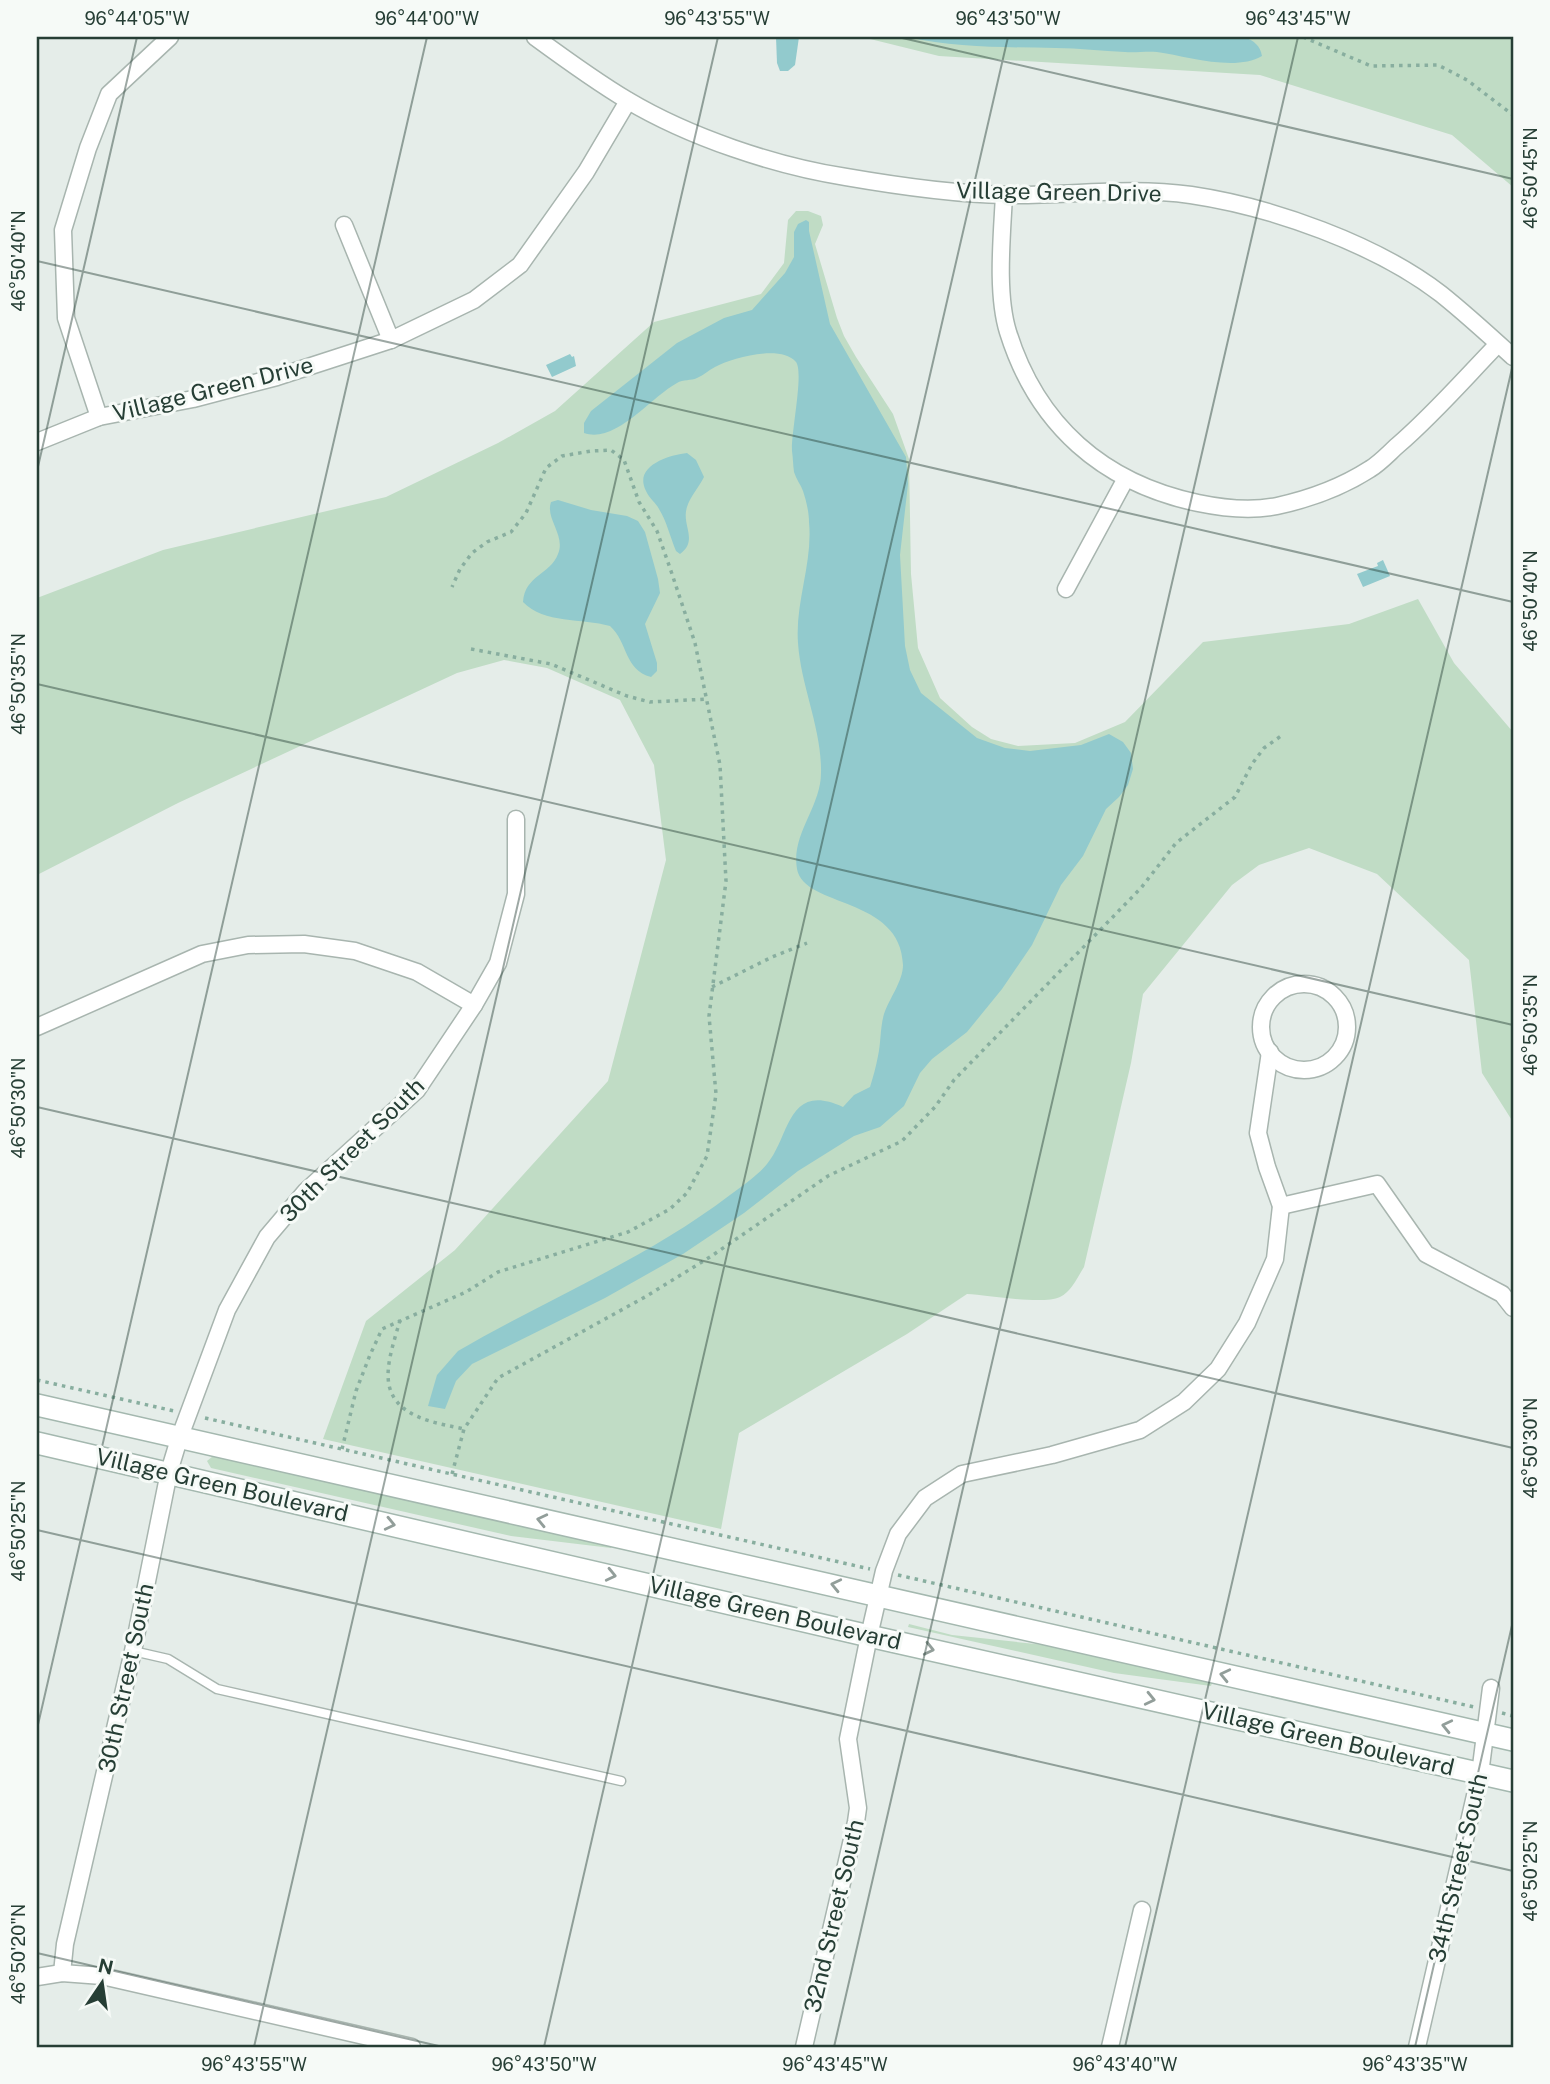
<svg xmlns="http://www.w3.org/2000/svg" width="1550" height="2084" viewBox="0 0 1550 2084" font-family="'Public Sans',sans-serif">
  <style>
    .green { fill: #c0dcc5 }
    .water { fill: #92cacd }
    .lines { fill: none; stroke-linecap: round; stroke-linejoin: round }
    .lane-casing { stroke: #a8b5af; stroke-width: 11 }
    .street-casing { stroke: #a8b5af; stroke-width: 19 }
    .secondary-casing { stroke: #a4b8af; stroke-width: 24 }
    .path { stroke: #88ae9f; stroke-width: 3.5; stroke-dasharray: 3.5 5; stroke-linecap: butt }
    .lane { stroke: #fff; stroke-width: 8 }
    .street { stroke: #fff; stroke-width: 16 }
    .secondary { stroke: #fff; stroke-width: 21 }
    .oneway { stroke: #929e9a }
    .ticks { fill: none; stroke: #263e35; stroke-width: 2; stroke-opacity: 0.45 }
    .labels { text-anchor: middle; stroke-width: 6; stroke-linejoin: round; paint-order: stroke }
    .street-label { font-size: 23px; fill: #263e35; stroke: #f6faf7 }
    .neatline { fill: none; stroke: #263e35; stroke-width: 2.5 }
    .ticks-label { font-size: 18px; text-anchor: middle; fill: #263e35 }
  </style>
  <rect width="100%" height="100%" fill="#e5ede9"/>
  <!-- green -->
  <g class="green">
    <path d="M862 37H1513V187L1452 135 1260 75 939 56Z"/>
    <path d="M796 211H808L821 216 823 225 815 244 837 318 844 336 856 357 893 414 909 459 911 574 918 648 940 698 972 727 991 739 1018 746 1075 743 1125 722 1203 642 1349 624 1418 599 1454 663 1513 732V1122L1482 1073 1469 960 1377 874 1309 848 1259 865 1232 885 1143 994 1131 1063 1084 1267C1077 1278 1071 1292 1060 1297 1042 1305 989 1295 967 1294L907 1334 739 1433 721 1529 323 1439 366 1321 455 1250 608 1081 666 860 654 765 620 700 547 668 504 660 457 673 178 803 37 875V598L163 550 386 497 498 443 555 411 654 322 761 294 784 263 788 220Z"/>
    <path d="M213 1456 612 1546 611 1548 511 1536 211 1468 207 1461Z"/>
    <path d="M909 1624 952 1635 1045 1645 1212 1683 1211 1686 1114 1673 908 1627Z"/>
  </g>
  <!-- water -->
  <g class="water">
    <path d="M776 37H799L795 65 788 71H780L777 63Z"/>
    <path d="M907 37H1244C1254 41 1260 45 1262 56 1235 72 1186 56 1157 52 1146 51 1135 53 1125 52 1102 51 1079 48 1056 48 1005 47 957 48 907 37Z"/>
    <path d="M806 220 809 222V231L830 324 906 457 908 484 900 555 905 646 910 670 921 693 977 738 1005 748 1030 751 1081 745 1109 734 1123 742 1131 753 1133 769 1128 785 1119 797 1106 809 1083 856 1061 885 1032 945 1002 989 967 1032 932 1059 920 1073 904 1106 880 1127 854 1136 798 1171 744 1213 683 1254 605 1298 472 1364 456 1381 445 1409 428 1406 437 1375 458 1351C549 1298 646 1259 730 1195 742 1186 758 1175 767 1164 790 1137 787 1081 843 1107L854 1095 870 1087C873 1077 876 1067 878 1056 881 1043 880 1028 884 1014 889 999 903 981 903 965 901 896 804 908 797 869 791 834 821 807 821 773 822 729 801 687 798 643 795 602 813 563 809 522 809 512 806 500 803 491 801 485 796 479 794 472 793 465 793 458 792 451 791 432 804 373 796 362 781 344 732 358 715 367 709 370 704 375 697 378 691 381 683 379 677 383 651 397 616 444 584 433V423L591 411 677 343 724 318 752 310 785 273 794 257V232L798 224Z"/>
    <path d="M570 354 572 357 574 356 576 366 552 377 546 365Z"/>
    <path d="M687 453 696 460 704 477C699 487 690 497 687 507 681 525 699 540 680 554L676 551C670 537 667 522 659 509 656 503 649 498 646 491 633 466 669 455 687 453Z"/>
    <path d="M558 500 591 510 627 516 638 521 645 532 658 579 660 593 645 624 657 663V671L651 677C624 670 628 642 610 626 582 618 544 624 523 602 525 575 550 575 558 554 566 535 545 519 551 502Z"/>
    <path d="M1383 560 1390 576 1363 587 1357 574 1378 566 1377 563Z"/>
  </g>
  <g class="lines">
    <defs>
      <path id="lane" d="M133 1651 168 1659 217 1689 621 1781"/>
      <g id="street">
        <path d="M535 37C565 59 595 81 627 100 689 137 775 166 846 177 898 186 952 194 1005 195 1067 196 1129 186 1191 195 1272 207 1376 244 1441 294 1466 314 1490 336 1513 357"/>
        <path d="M1004 195C1002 236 996 293 1008 332 1037 425 1103 483 1198 503 1222 508 1252 511 1277 506 1309 499 1342 487 1370 469 1380 463 1389 453 1398 445 1434 414 1465 378 1498 344"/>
        <path d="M344 225 391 340"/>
        <path d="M99 417 66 318 63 230 88 148 109 94 170 37"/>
        <path d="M37 442 99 417 193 399 277 377 391 340 474 300 520 265 586 172 628 101"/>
        <path d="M1066 589 1125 480"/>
        <circle cx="1304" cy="1027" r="43"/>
        <path d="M37 1027 202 954 248 945 304 944 355 951 417 972 474 1005"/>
        <path d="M1281 1206 1377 1184 1426 1254 1502 1294 1513 1308"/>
        <path d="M62 1973 65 1944 133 1651 169 1472 179 1439 227 1310 267 1237 306 1191 417 1090 474 1005 498 963 516 894V819"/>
        <path d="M37 1977 62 1973 102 1976 412 2047"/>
        <path d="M804 2047 856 1822 858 1808 848 1739 869 1636 884 1571 898 1534 925 1498 962 1474 1052 1455 1140 1430 1184 1402 1218 1369 1247 1323 1275 1259 1281 1206 1267 1167 1258 1133 1270 1052"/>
        <path d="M1110 2047 1142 1910"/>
        <path d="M1417 2047 1480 1774 1491 1688"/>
      </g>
      <g id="secondary">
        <path d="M37 1405 1513 1740"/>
        <path d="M37 1443 869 1636 1513 1781"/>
      </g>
    </defs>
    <!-- lane casing -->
    <use href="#lane" class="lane-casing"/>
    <!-- street casing -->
    <use href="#street" class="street-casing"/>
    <!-- secondary casing -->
    <use href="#secondary" class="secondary-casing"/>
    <!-- path -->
    <g class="path">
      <path d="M1303 37 1371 66 1438 65 1467 80 1513 115"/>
      <path d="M471 649 551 664 627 696 650 702 708 699"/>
      <path d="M712 987 772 957 807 943"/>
      <path d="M400 1320C395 1339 385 1365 389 1385 396 1418 437 1423 464 1429"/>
      <path d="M37 1380 174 1411"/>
      <path d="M205 1418 870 1569"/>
      <path d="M342 1449 356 1391 370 1355 382 1329 466 1292 498 1272 628 1232 670 1209 687 1193 707 1156 716 1094 709 1016 726 881 720 765 695 643 671 571 657 531 639 502 624 460 611 450 591 451 562 456 546 468 526 513 511 532 487 542 472 553 460 569 452 587"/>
      <path d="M452 1474 464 1429 498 1378 645 1297 710 1257 828 1176 902 1141 935 1107 954 1080 1141 888 1176 843 1235 797 1252 764 1264 748 1281 736"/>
      <path d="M898 1575 1474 1707"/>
      <path d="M1502 1713 1513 1716"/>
    </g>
    <!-- lane -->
    <use href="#lane" class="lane"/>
    <!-- street -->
    <use href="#street" class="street"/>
    <!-- secondary -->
    <use href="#secondary" class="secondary"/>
  </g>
  <!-- one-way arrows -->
  <defs><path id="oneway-chevron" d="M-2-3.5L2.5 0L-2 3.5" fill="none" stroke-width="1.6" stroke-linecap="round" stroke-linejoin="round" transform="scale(1.75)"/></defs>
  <g class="oneway">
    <use href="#oneway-chevron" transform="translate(542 1520) rotate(-167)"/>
    <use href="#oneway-chevron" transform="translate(390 1524) rotate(13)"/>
    <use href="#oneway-chevron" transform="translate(611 1575) rotate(13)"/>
    <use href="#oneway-chevron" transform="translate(836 1585) rotate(-167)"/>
    <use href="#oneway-chevron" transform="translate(929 1649) rotate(13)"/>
    <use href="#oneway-chevron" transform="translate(1225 1675) rotate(-167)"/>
    <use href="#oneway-chevron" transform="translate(1150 1699) rotate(13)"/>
    <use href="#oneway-chevron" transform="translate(1447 1726) rotate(-167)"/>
  </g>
  <!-- ticks -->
  <path class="ticks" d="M898 37 1513 179M37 261 1513 602M37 471 137 37M37 684 1513 1025M37 1107 1513 1448M37 1530 1513 1871M37 1729 427 37M37 1953 443 2047M254 2047 718 37M544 2047 1008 37M834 2047 1298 37M1125 2047 1513 364M1415 2047 1513 1621"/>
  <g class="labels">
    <!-- street labels -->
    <g class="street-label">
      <text transform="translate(1059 192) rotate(1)" y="8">Village Green Drive</text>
      <text transform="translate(213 389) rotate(-14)" y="8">Village Green Drive</text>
      <text transform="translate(352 1150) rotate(-45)" y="8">30th Street South</text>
      <text transform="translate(222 1485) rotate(13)" y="8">Village Green Boulevard</text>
      <text transform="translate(775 1613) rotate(13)" y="8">Village Green Boulevard</text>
      <text transform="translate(126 1678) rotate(-78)" y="8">30th Street South</text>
      <text transform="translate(1328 1739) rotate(13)" y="8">Village Green Boulevard</text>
      <text transform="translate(1458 1868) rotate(-77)" y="8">34th Street South</text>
      <text transform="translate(834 1916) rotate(-77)" y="8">32nd Street South</text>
    </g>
  </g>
  <!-- border -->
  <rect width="1550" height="2084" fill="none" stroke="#f6faf7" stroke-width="77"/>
  <!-- north arrow -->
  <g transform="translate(102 1983) rotate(13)" stroke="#f6faf7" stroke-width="5" paint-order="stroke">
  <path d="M0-5L12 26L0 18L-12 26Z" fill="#263e35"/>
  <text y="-10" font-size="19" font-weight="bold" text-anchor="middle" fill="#263e35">N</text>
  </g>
  <rect x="38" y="38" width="1474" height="2008" class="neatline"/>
  <g class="ticks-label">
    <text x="137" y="25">96°44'05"W</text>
    <text x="427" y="25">96°44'00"W</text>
    <text x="717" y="25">96°43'55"W</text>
    <text x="1008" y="25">96°43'50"W</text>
    <text x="1298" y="25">96°43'45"W</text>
    <text transform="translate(1531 178) rotate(-90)" y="6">46°50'45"N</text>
    <text transform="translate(19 261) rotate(-90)" y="6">46°50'40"N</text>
    <text transform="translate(1531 601) rotate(-90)" y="6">46°50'40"N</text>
    <text transform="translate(19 684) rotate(-90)" y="6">46°50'35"N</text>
    <text transform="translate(1531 1025) rotate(-90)" y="6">46°50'35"N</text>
    <text transform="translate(19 1108) rotate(-90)" y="6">46°50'30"N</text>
    <text transform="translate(1531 1448) rotate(-90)" y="6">46°50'30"N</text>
    <text transform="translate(19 1531) rotate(-90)" y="6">46°50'25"N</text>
    <text transform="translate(1531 1871) rotate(-90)" y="6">46°50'25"N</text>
    <text transform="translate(19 1954) rotate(-90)" y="6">46°50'20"N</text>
    <text x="254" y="2071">96°43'55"W</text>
    <text x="544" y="2071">96°43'50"W</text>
    <text x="835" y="2071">96°43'45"W</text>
    <text x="1125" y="2071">96°43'40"W</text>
    <text x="1415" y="2071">96°43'35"W</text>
  </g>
</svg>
